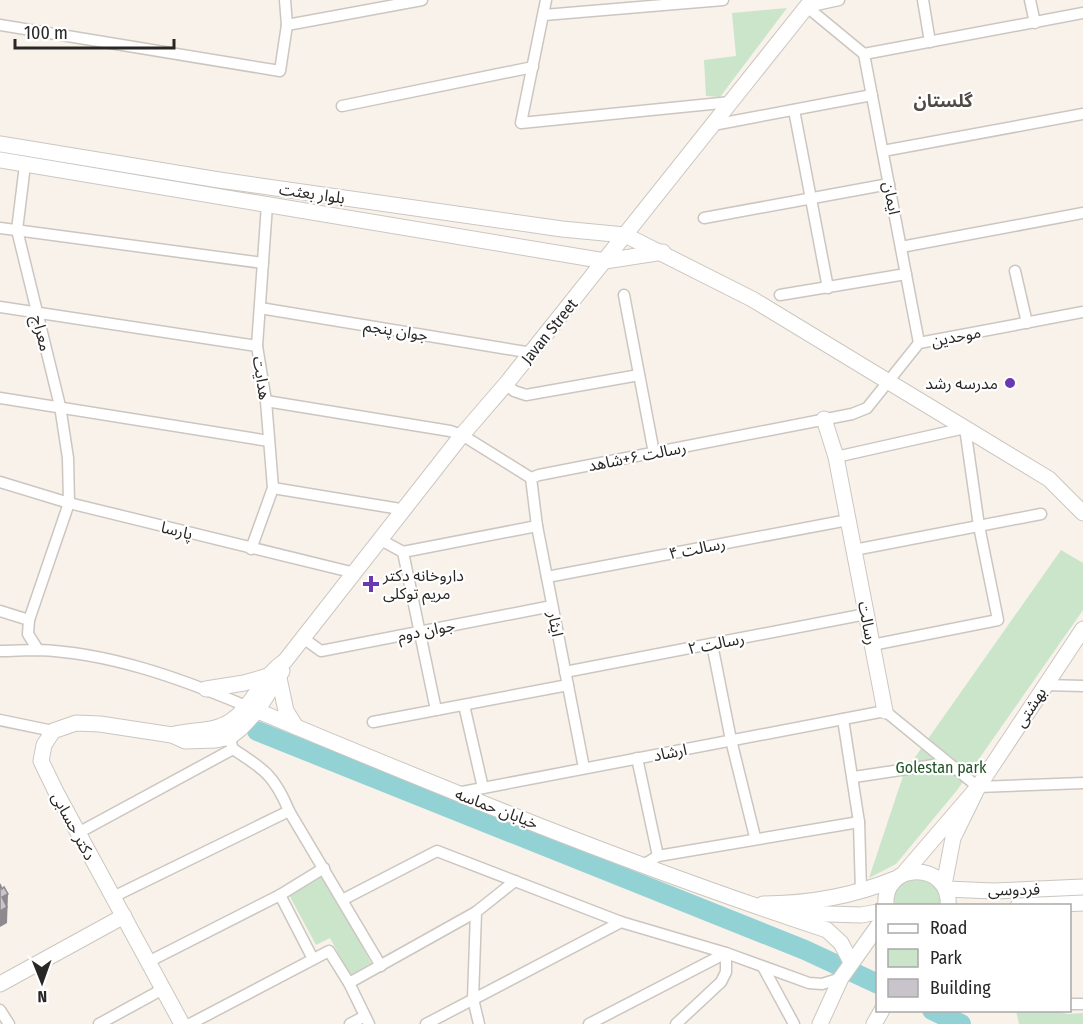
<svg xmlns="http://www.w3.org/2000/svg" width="1083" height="1024" viewBox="0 0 1083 1024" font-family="'Fira Sans Condensed','Noto Sans Arabic',sans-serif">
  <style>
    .green { fill: #cae5ca }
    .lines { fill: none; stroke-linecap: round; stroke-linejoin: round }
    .river { stroke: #93d2d4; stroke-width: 20 }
    .street-casing { stroke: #ccc6c0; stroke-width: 13 }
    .secondary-casing { stroke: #ccc6c0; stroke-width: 17 }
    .street { stroke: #fff; stroke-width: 10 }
    .secondary { stroke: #fff; stroke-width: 15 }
    .shaded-wall { fill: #8d898e }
    .building { fill: #c9c4cb; stroke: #8d898e; stroke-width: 1.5 }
    .poi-dot { fill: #6a39b1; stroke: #fff; stroke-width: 2 }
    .labels { text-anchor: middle; stroke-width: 4.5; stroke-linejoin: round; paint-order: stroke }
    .street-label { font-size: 16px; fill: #292725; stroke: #fff }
    .poi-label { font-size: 16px; fill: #292725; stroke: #fff; text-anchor: end }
    .park-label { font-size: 16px; fill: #1f5426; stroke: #fff }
    .neighbourhood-label { font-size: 18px; font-weight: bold; fill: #504a45; stroke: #fff }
  </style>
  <rect width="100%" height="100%" fill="#f8f2eb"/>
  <!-- green -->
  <g class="green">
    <path d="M787 8 720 97 706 96 704 60 736 56 732 13Z"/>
    <path d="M1061 550 1083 563V610L958 789 896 864 869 878 904 773Z"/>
    <path d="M324 874 371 963 350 975 330 938 316 945 288 893Z"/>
    <path d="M927 877 941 891 942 906 892 905 893 891 898 882Z"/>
    <path d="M1054 1011 1068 1014 1083 1013V1024H1019L1016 1011Z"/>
  </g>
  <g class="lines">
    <!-- river -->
    <g class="river">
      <path d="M257 731 805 950 878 984"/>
      <path d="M932 1010 961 1024"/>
    </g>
    <defs>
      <g id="street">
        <path d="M546 0 521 123 731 102"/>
        <path d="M923 0 930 42"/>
        <path d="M1030 0 1035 23"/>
        <path d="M807 7 864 54"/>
        <path d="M807 7 839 0"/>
        <path d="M544 15 723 0"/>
        <path d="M0 25 280 71 287 25 285 0"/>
        <path d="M287 25 422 0"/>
        <path d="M864 54 919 343"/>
        <path d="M864 54 1083 13"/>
        <path d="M342 106 533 67"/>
        <path d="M794 110 828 288"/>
        <path d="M713 125 872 95"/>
        <path d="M883 151 1083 114"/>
        <path d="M25 165 17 230 60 406 68 458 69 503 29 620 28 634 38 650"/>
        <path d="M704 218 889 184"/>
        <path d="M0 228 263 263"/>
        <path d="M901 247 1083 213"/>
        <path d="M1015 271 1027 323"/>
        <path d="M624 295 654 453"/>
        <path d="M780 295 906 274"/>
        <path d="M0 307 257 346"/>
        <path d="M260 308 532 353"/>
        <path d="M506 384 514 391 526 395 639 375"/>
        <path d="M0 398 269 441"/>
        <path d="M266 401 450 431 462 435 531 478 539 475 852 414 867 408 919 343 1083 312"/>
        <path d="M836 457 965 428 979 526 998 620 872 645"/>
        <path d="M531 478 537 526 584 768"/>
        <path d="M0 482 69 503 355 573"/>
        <path d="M273 488 406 510"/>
        <path d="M381 540 403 552"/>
        <path d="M251 549 273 488 266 401 257 346 267 205"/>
        <path d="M854 550 1041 514"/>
        <path d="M403 552 436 710"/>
        <path d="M403 552 537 526"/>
        <path d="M547 577 848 520"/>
        <path d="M0 611 29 620"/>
        <path d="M303 638 321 651 552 606"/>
        <path d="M712 644 731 740 755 837"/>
        <path d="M0 651C12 651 25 650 37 650 108 652 182 679 246 706"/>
        <path d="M565 672 866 614"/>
        <path d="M1045 685 1083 686"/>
        <path d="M464 705 483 788"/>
        <path d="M843 719 859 822 861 891"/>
        <path d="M0 720 53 731"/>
        <path d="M373 722 568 685"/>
        <path d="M233 749C264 769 275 776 289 811L381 966"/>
        <path d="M637 758 658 856"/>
        <path d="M854 777 947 763"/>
        <path d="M457 793 885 711 978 787 1083 783"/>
        <path d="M78 833 233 749 231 743"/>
        <path d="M643 865 658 856 859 822"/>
        <path d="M280 895 313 959"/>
        <path d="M113 897 289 811"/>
        <path d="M344 899 437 851 621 922 726 953 809 983 822 984 841 978"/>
        <path d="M148 962 280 895 324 868"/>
        <path d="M763 967 794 1024"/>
        <path d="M349 983 476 912"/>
        <path d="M1070 1004H1083"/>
        <path d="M0 1010 9 1024"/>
        <path d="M99 1024 163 989"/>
        <path d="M190 1024 329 951 349 983 369 1024"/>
        <path d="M350 1024 365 1016"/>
        <path d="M426 1024 621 922"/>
        <path d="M479 1024 473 999 476 912 515 881"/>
        <path d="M589 1024 726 953V972L721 982 676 1024"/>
      </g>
      <g id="secondary">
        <path d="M0 144 219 180 562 229 625 235 752 299 1049 479 1083 513"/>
        <path d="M0 160 605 261 663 252"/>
        <path d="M824 419 836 457 885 711"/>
        <path d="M279 678 286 711 296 727"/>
        <path d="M206 689 244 683 268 676"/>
        <path d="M246 706C437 786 629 865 827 930L841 943 851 962"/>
        <path d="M172 735C191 729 214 733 231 721 254 705 262 676 285 661L462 435 506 384 812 0"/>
        <path d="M978 787 1083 629"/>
        <path d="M905 872 978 787 953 838 944 885"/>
        <path d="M946 889 994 891 1083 887"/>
        <path d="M763 904C809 904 853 896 895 879"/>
        <path d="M886 906C882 860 952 861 948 906"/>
        <path d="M1018 906 1083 903"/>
        <path d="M795 913 861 915 878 912"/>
        <path d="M0 984 124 916"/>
        <path d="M182 1024 56 792 41 761 44 745 53 731 76 723 100 724 172 735 185 741 216 740 230 737 240 729 257 711 282 671"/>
        <path d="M820 1024 841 978 878 926"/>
        <path d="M874 1024 882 1010"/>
      </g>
    </defs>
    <!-- street casing -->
    <use href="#street" class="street-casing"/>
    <!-- secondary casing -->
    <use href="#secondary" class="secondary-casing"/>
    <!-- street -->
    <use href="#street" class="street"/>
    <!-- secondary -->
    <use href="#secondary" class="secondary"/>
  </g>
  <!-- shaded-wall -->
  <path class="shaded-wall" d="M8 894 7 923 0 927V911L2 897Z"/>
  <!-- building -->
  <path class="building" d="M0 884 2 889 4 887 8 894 2 897 7 907 0 911Z"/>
  <!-- markers -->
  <g class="poi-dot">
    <circle cx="1010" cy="383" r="6"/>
    <path d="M368 575h6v6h6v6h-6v6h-6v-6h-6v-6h6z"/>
  </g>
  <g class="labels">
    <!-- street labels -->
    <g class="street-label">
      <text transform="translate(312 193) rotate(8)" y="6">بلوار بعثت</text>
      <text transform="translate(892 198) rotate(79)" y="6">ایمان</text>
      <text transform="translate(396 330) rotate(9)" y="6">جوان پنجم</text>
      <text transform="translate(549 331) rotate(-51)" y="6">Javan Street</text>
      <text transform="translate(42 333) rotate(76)" y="6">معراج</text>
      <text transform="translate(956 336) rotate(-11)" y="6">موحدین</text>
      <text transform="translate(262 378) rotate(81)" y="6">هدایت</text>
      <text transform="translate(637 456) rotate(-11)" y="6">رسالت ۶+شاهد</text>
      <text transform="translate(177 530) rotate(14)" y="6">پارسا</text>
      <text transform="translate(697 548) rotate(-11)" y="6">رسالت ۴</text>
      <text transform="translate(868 623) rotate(79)" y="6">رسالت</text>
      <text transform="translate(556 624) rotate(79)" y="6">ایثار</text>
      <text transform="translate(426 630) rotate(-11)" y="6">جوان دوم</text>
      <text transform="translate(716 643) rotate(-11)" y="6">رسالت ۲</text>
      <text transform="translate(1030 707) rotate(-57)" y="6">بهشتی</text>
      <text transform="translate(670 752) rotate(-11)" y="6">ارشاد</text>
      <text transform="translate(497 808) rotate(21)" y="6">خیابان حماسه</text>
      <text transform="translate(74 826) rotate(62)" y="6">دکتر حسابی</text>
      <text transform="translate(1014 889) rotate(-1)" y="6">فردوسی</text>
    </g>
    <!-- poi labels -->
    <g class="poi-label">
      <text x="998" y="389">مدرسه رشد</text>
      <text x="383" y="581" text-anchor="start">داروخانه دکتر<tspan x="383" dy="18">مریم توکلی</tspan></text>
    </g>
    <!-- park labels -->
    <g class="park-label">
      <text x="941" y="773">Golestan park</text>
    </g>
    <!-- neighbourhood labels -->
    <g class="neighbourhood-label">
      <text x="943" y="107">گلستان</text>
    </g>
  </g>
  <!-- legend -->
  <rect x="876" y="904" width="195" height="108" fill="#ffffff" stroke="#a9a9a8" stroke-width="1.5"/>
  <rect x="888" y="924" width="30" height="9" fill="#ffffff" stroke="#a9a9a8" stroke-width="1.5"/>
  <text x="930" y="934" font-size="18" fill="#292725">Road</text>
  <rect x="888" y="949" width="30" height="18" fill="#cae5ca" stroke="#a9a9a8" stroke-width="1.5"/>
  <text x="930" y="964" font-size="18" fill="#292725">Park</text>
  <rect x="888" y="979" width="30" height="18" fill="#c9c4cb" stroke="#a9a9a8" stroke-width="1.5"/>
  <text x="930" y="994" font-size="18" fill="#292725">Building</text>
  <!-- north arrow -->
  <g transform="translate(42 982) rotate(179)" stroke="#ffffff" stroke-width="4.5" paint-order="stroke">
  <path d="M0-4.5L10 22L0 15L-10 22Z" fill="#292725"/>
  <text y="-9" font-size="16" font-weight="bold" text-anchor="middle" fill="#292725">N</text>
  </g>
  <!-- scale -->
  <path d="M15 39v9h159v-9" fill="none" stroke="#292725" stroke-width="3"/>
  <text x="24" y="39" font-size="18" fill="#292725" stroke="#ffffff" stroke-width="4.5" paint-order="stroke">100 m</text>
</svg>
